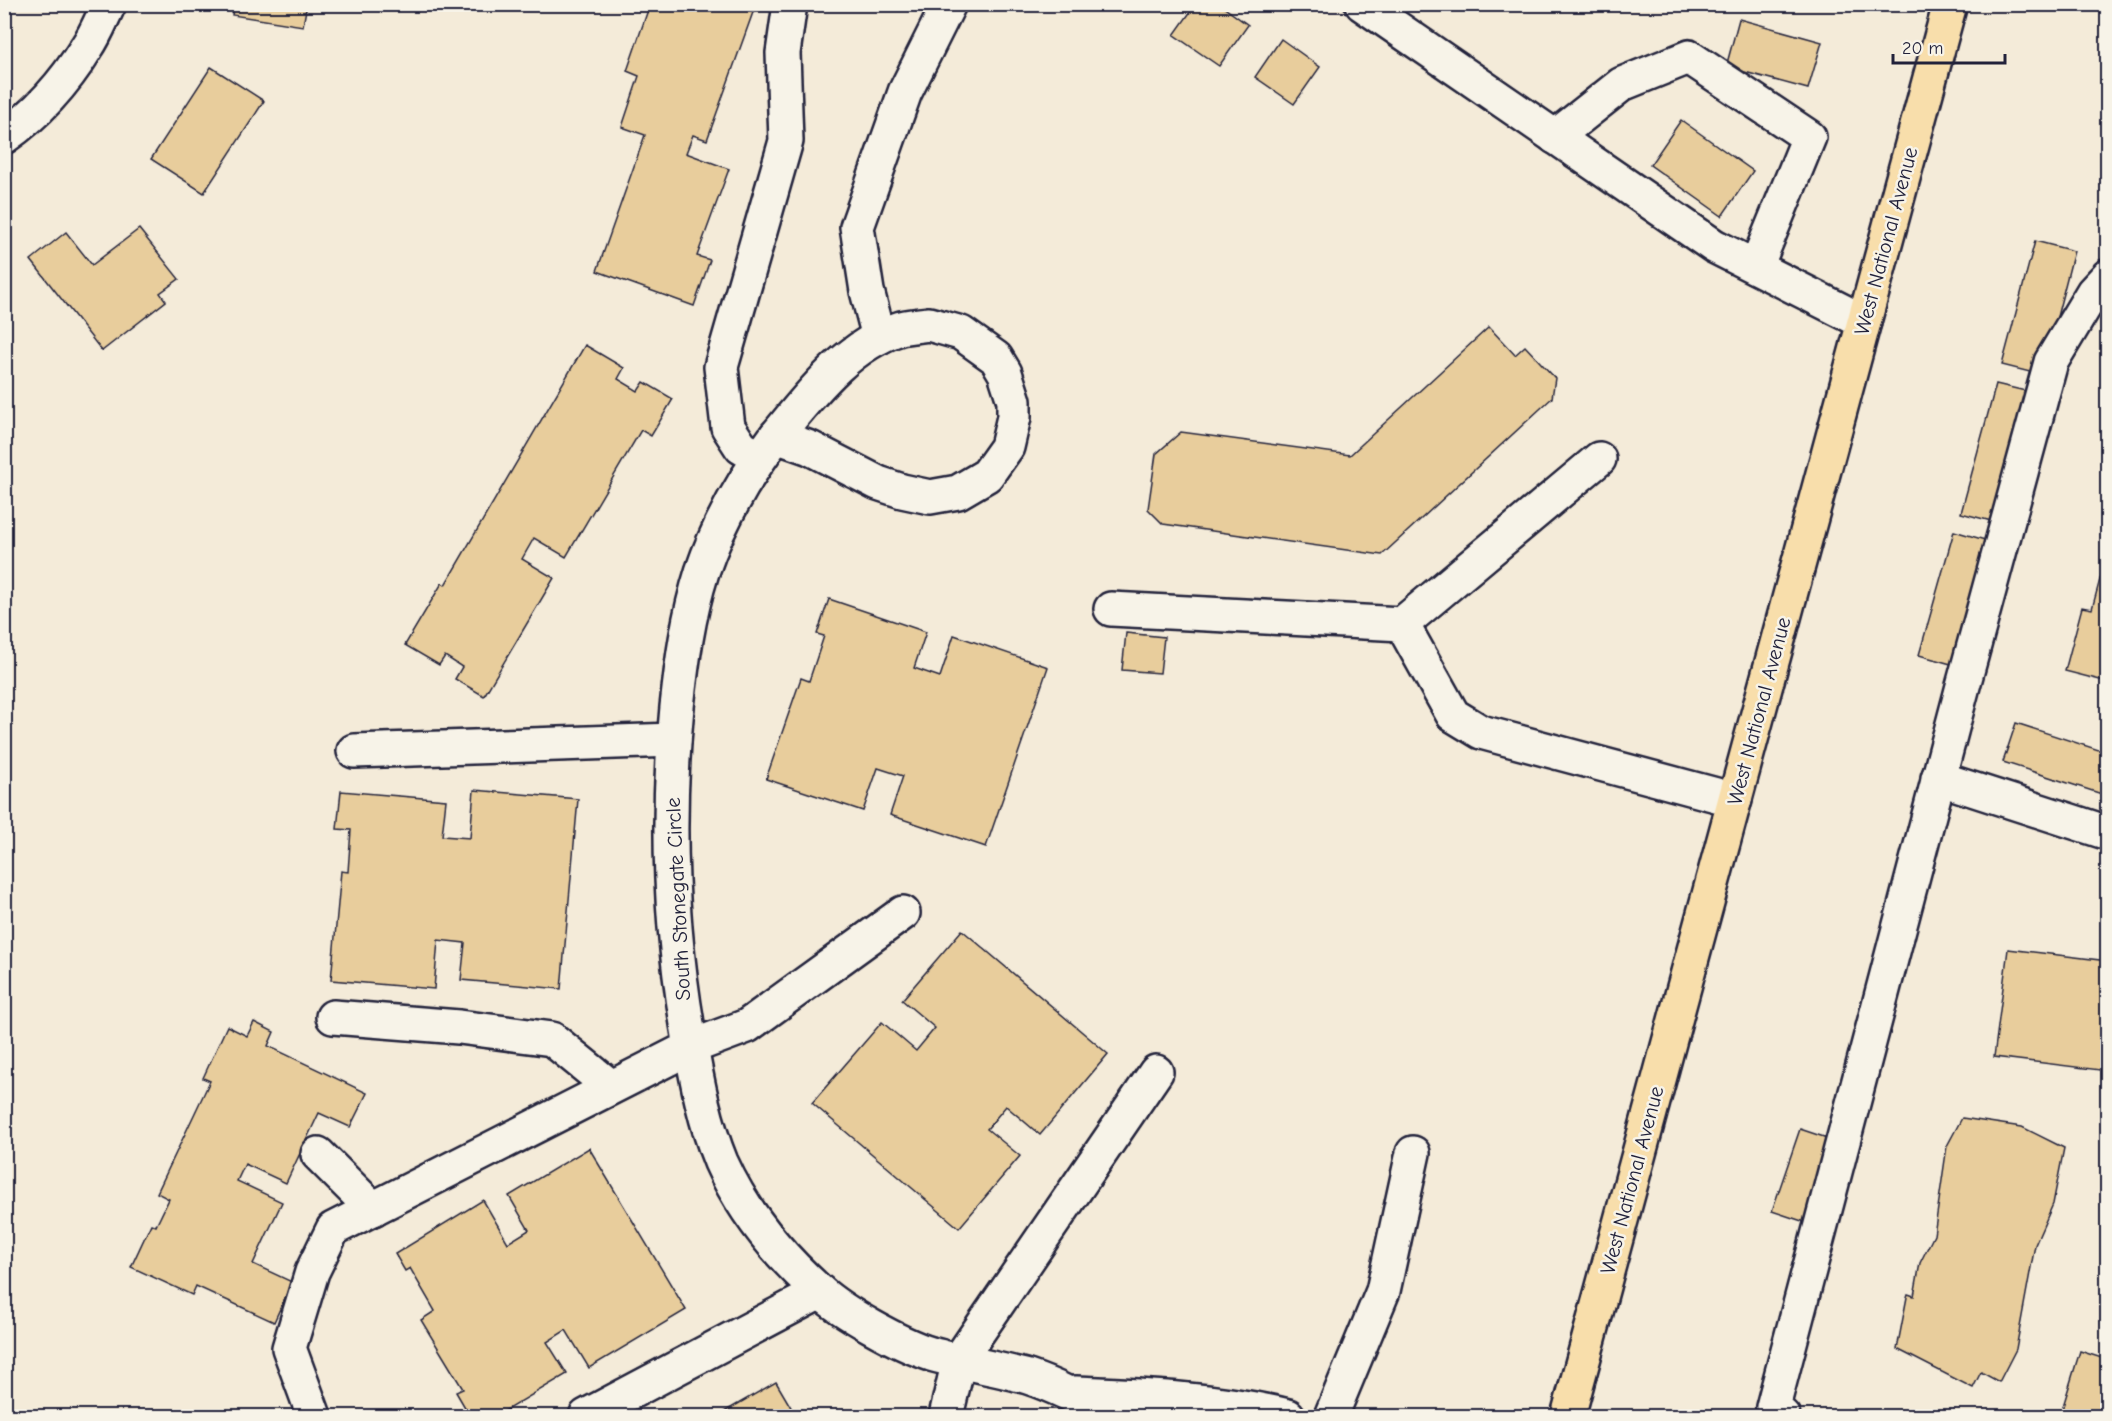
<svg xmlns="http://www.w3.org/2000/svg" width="2112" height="1421" viewBox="0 0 2112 1421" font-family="'Comic Neue',sans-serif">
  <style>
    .building { fill: #e8cd9c; stroke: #22223b; stroke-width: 1.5 }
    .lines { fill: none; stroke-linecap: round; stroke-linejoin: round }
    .minor-casing { stroke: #22223b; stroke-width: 38 }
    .major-casing { stroke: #22223b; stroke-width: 38 }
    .minor { stroke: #f7f3e8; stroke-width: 33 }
    .major { stroke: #f8deab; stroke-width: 33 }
    .labels { text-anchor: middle; stroke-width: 5; stroke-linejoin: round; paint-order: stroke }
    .street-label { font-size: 21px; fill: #22223b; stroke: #f7f3e8 }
  </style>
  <rect width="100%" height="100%" fill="#f4ebd9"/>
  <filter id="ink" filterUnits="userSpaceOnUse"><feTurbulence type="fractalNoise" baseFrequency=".0167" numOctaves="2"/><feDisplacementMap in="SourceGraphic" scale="12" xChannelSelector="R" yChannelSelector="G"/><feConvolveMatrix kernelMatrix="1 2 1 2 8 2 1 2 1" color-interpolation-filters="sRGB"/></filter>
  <g filter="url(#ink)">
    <!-- building -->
    <g class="building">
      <path d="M234 4H307L303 26 232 15Z"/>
      <path d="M650 4H756L707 140 693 135 686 153 729 169 697 256 710 260 694 306 597 271 645 135 622 127 639 76 627 71Z"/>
      <path d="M1196 4H1219L1248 25 1219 66 1174 35Z"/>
      <path d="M1739 19 1822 42 1808 89 1726 67Z"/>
      <path d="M1281 39 1320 67 1294 104 1255 77Z"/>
      <path d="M211 67 264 101 204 193 151 159Z"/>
      <path d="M1681 120 1753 171 1722 216 1650 165Z"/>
      <path d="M139 229 179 279 160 293 166 301 102 351 31 260 66 232 92 265Z"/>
      <path d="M2035 241 2074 251 2042 375 2002 365Z"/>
      <path d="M1489 327 1515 355 1525 346 1555 378 1552 398 1382 555 1163 524 1148 509 1156 454 1181 432 1350 455Z"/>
      <path d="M585 345 624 368 618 379 638 391 644 382 673 399 651 436 641 430 566 557 534 538 522 559 554 578 484 696 455 679 462 667 445 656 439 665 405 645 442 583 445 585Z"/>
      <path d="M1996 384 2034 393 1999 523 1961 513Z"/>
      <path d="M1954 531 1992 542 1958 666 1919 655Z"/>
      <path d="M2108 550V682L2065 671 2082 607 2092 609Z"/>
      <path d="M829 599 926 632 914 668 940 677 954 635 1048 667 986 847 890 815 903 776 878 768 863 811 766 779 801 678 809 681 824 636 817 634Z"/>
      <path d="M1126 633 1164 637 1160 673 1122 670Z"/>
      <path d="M2016 723 2108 753V796L2003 762Z"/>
      <path d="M474 790 578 799 561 989 461 980 465 943 438 940 434 989 331 980 341 871 348 872 351 830 337 829 341 791 446 800 442 836 470 838Z"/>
      <path d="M962 930 1108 1054 1040 1135 1006 1106 987 1129 1020 1156 959 1228 812 1103 882 1022 916 1051 935 1028 902 1000Z"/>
      <path d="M2008 949 2108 961V1071L1994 1057Z"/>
      <path d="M254 1022 274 1032 268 1046 367 1093 350 1127 319 1113 286 1183 245 1164 237 1181 282 1202 253 1264 292 1282 274 1322 196 1286 192 1295 131 1267 151 1224 156 1226 169 1199 157 1193 210 1081 203 1078 227 1026 247 1036Z"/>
      <path d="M1962 1118 2022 1127 2064 1148 2053 1204 2035 1245 2016 1349 1999 1382 1981 1372 1973 1388 1897 1349 1907 1297 1908 1294 1914 1296 1920 1263 1934 1235 1947 1146Z"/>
      <path d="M1800 1129 1839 1142 1811 1224 1772 1211Z"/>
      <path d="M589 1148 686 1310 589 1368 566 1330 547 1342 567 1374 496 1416H470L456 1392 463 1389 421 1320 435 1311 410 1268 405 1271 395 1254 483 1200 508 1243 529 1230 509 1196Z"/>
      <path d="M2080 1351 2108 1360V1416H2060Z"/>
      <path d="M776 1382 796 1416H717Z"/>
    </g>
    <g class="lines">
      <defs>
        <g id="minor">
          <path d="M1362 4 1714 246 1864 322"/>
          <path d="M4 137C37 114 66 81 87 47 96 34 102 18 109 4"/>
          <path d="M1555 137 1622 84 1689 57 1809 137 1756 267"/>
          <path d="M929 324 961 333 996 358 1005 373 1014 401V417L1007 447 987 475 958 492 930 497 902 491 878 483 810 448 776 436C810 395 847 345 901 328 910 326 920 325 929 324Z"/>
          <path d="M879 337 867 291 857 227 905 92 949 4"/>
          <path d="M776 436C744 478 719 522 702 572 688 616 682 661 677 707 666 818 670 931 690 1041 697 1082 705 1123 721 1162 743 1211 778 1254 818 1290 842 1312 899 1344 931 1354 963 1363 996 1368 1028 1377 1058 1387 1085 1402 1112 1416"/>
          <path d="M759 458 741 447 728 427 721 367 786 141 783 53 790 4"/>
          <path d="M1111 609 1402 624 1453 715 1481 732 1735 800"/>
          <path d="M1402 624 1599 459"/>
          <path d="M354 751 674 740"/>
          <path d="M1938 778 2108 833"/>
          <path d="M333 1017 459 1027 552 1039 611 1087"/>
          <path d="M318 1154 373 1209"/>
          <path d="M1075 1393C1146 1396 1219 1399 1288 1416"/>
          <path d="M314 1416 289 1348 312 1272 333 1229 691 1047 747 1026 903 913"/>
          <path d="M586 1416 820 1292"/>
          <path d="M946 1416 959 1360 1156 1072"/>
          <path d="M1331 1416 1383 1291 1413 1153"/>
          <path d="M1783 1416 1773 1407 1963 686 2051 362 2093 292 2108 276"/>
        </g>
        <path id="major" d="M1568 1416 1950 4"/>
      </defs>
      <!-- minor casing -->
      <use href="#minor" class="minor-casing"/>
      <!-- major casing -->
      <use href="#major" class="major-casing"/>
      <!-- minor -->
      <use href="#minor" class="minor"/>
      <!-- major -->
      <use href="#major" class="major"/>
    </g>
  </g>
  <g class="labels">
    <!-- street labels -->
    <g class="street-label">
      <text transform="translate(1886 241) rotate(-75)" y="7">West National Avenue</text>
      <text transform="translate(1759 711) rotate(-75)" y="7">West National Avenue</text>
      <text transform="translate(678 899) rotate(-93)" y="7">South Stonegate Circle</text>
      <text transform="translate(1632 1180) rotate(-75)" y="7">West National Avenue</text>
    </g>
  </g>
  <!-- margin -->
  <rect width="2112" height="1421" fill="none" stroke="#f7f3e8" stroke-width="24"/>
  <rect x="12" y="12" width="2088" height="1397" fill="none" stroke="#22223b" stroke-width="2" filter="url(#ink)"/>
  <!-- scale -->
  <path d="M1893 54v9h112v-9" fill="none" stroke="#22223b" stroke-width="3"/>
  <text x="1902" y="54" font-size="18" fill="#22223b" stroke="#f7f3e8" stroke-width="4.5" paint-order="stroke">20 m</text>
</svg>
